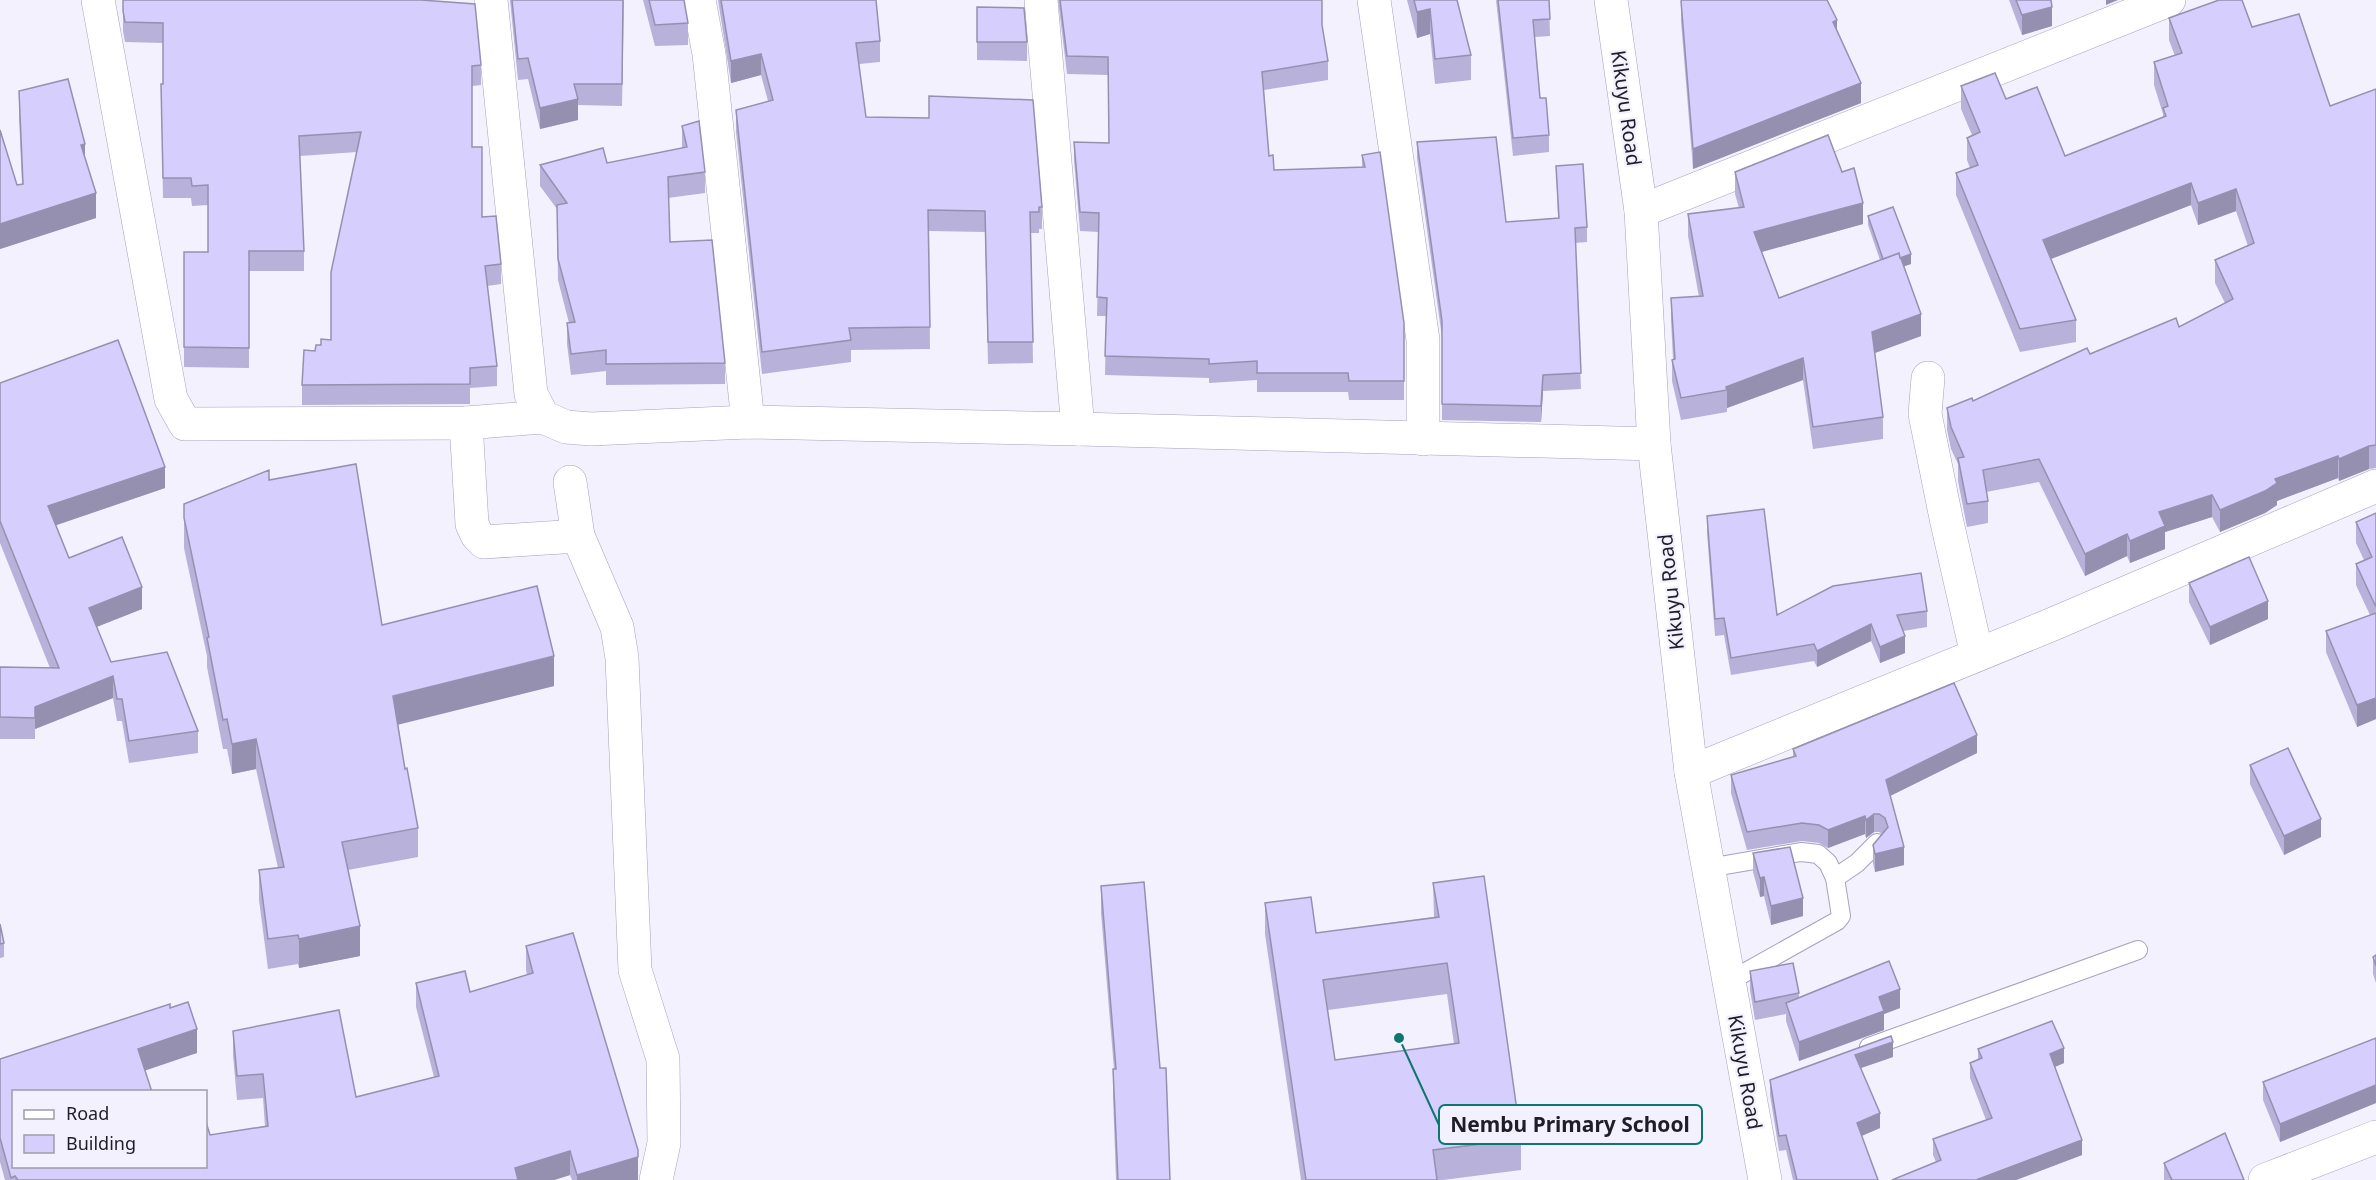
<svg xmlns="http://www.w3.org/2000/svg" width="2376" height="1180" viewBox="0 0 2376 1180" font-family="'Noto Sans',sans-serif">
  <style>
    .lines { fill: none; stroke-linecap: round; stroke-linejoin: round }
    .service-casing { stroke: #a6a1bd; stroke-width: 20 }
    .minor-casing { stroke: #a6a1bd; stroke-width: 34 }
    .secondary-casing { stroke: #a6a1bd; stroke-width: 34 }
    .service { stroke: #fff; stroke-width: 18 }
    .minor { stroke: #fff; stroke-width: 33 }
    .secondary { stroke: #fff; stroke-width: 33 }
    .wall { fill: #b8b1d9; fill-rule: evenodd }
    .shaded-wall { fill: #9690b0 }
    .building { fill: #d6cefc; stroke: #9690b0; stroke-width: 1.5; fill-rule: evenodd }
    .labels { text-anchor: middle; stroke-width: 4.5; stroke-linejoin: round; paint-order: stroke }
    .street-label { font-size: 20px; fill: #1f1d28; stroke: #f3f1fd }
    .leader { fill: none; stroke: #0f766e; stroke-width: 2 }
    .callout-dot { fill: #0f766e; stroke: #f3f1fd; stroke-width: 2 }
    .callout { fill: #f3f1fd; stroke: #0f766e; stroke-width: 2 }
    .callout-label { font-size: 21px; text-anchor: middle; font-weight: bold; fill: #1f1d28 }
  </style>
  <rect width="100%" height="100%" fill="#f3f1fd"/>
  <g class="lines">
    <defs>
      <g id="service">
        <path d="M1708 868 1801 852 1818 854 1828 863 1835 878 1841 916 1837 921 1728 982"/>
        <path d="M1835 878 1857 863 1877 843"/>
        <path d="M1869 1047 2138 950"/>
      </g>
      <g id="minor">
        <path d="M98 0 171 399 185 424 466 423 543 417"/>
        <path d="M491 0 531 394 543 417 566 427 591 429 748 422 1078 429 1654 444"/>
        <path d="M699 0 709 54 748 422"/>
        <path d="M1041 0 1078 429"/>
        <path d="M1374 0 1423 340V439"/>
        <path d="M1641 211 2169 0"/>
        <path d="M1928 378 1925 414 1946 518 1977 655"/>
        <path d="M466 423 472 524 477 535 484 542 578 536"/>
        <path d="M570 482 578 536 617 627 622 658 635 970 663 1059 664 1143 656 1180"/>
        <path d="M1691 772 2053 624 2376 486"/>
        <path d="M2265 1180 2376 1137"/>
      </g>
      <path id="secondary" d="M1611 0 1641 211 1654 444 1691 772 1765 1180"/>
    </defs>
    <!-- service casing -->
    <use href="#service" class="service-casing"/>
    <!-- minor casing -->
    <use href="#minor" class="minor-casing"/>
    <!-- secondary casing -->
    <use href="#secondary" class="secondary-casing"/>
    <!-- service -->
    <use href="#service" class="service"/>
    <!-- minor -->
    <use href="#minor" class="minor"/>
    <!-- secondary -->
    <use href="#secondary" class="secondary"/>
  </g>
  <!-- wall -->
  <g class="wall">
    <path d="M123 0 481 65V85L472 86V147L482 217 501 264V284L487 286 497 366V386L470 388V404L302 405V385L315 351 321 345 331 340 357 152 300 156 304 251V271H249V368L184 367V252H208V205L192 206 191 198H163L161 84H163V43L125 42 123 31Z"/>
    <path d="M510 0H624L622 106 578 105V120L540 129 528 79 518 80Z"/>
    <path d="M643 0H684L688 23V45L655 46Z"/>
    <path d="M718 0H876L880 41V62L859 64 866 117 1042 207V229H1039V233H1031L1033 363 988 364 985 232 929 231 930 349 851 350V362L762 374 736 132V110L768 101 761 75 731 83Z"/>
    <path d="M1058 0H1322V25L1328 61V80L1264 90 1269 156 1274 170 1362 167V155L1404 323V400H1349L1348 392H1257V380L1209 383V378L1105 375 1106 316H1097L1099 232 1080 231 1074 160V142L1109 143 1108 75 1067 74Z"/>
    <path d="M1407 0H1457L1471 55V80L1435 84 1430 34 1417 38Z"/>
    <path d="M1496 0H1549L1550 36 1535 37 1540 98 1549 135V152L1513 156Z"/>
    <path d="M2009 0H2051L2052 26 2022 35Z"/>
    <path d="M1681 1 1837 30 1861 103 1693 169 1681 21Z"/>
    <path d="M977 7 1027 42V61L977 60Z"/>
    <path d="M2169 18 2252 27 2330 106 2376 89V468L2369 469 2339 481 2338 478 2277 501V505L2265 513 2220 532 2212 517 2165 532V549L2130 563 2127 556 2085 576 2039 482 1986 492 1988 501V523L1967 527 1958 481V464L1951 449 1947 430V408L1973 401 2090 354 2179 327 2225 303 2215 283V260L2248 246 2236 211 2198 225 2191 205 2051 259 2076 320V342L2020 352 1956 195V173L1970 168 1967 160V138L1972 135 1961 109V86L2006 99 2065 156 2163 117V114L2154 85V62L2175 56 2169 40Z"/>
    <path d="M19 91 85 158 96 218 0 249V130L17 185 22 184 19 117Z"/>
    <path d="M682 126 705 172V193L668 198 670 242 725 363V384L606 385V371L571 375 567 344V323H569L558 280 557 209 540 186V165L607 163 682 148Z"/>
    <path d="M1417 142 1506 222 1558 218 1556 166 1587 227V242L1575 243 1581 389 1543 391 1541 422 1442 420V337L1417 158Z"/>
    <path d="M1735 172H1842L1863 224 1762 252 1779 298 1880 260 1868 225V216L1911 264 1904 266 1921 336 1875 353 1883 417V439L1813 449 1803 380 1727 408V412L1681 420 1672 381V360L1673 359 1671 320V298L1699 297 1688 236V214L1739 208 1735 194Z"/>
    <path d="M0 383 165 488 56 525 69 558 142 609 96 627 111 662 198 731V753L129 763 122 721H117L113 698 35 729V739H0V667L50 668 0 543Z"/>
    <path d="M269 480 382 625 554 686 398 724 405 769 418 828V857L348 870 360 956 299 968 298 964 268 969 259 900V870L278 868 256 769 232 774 227 749H223L207 667V656L184 548V504Z"/>
    <path d="M2376 513V719L2357 727 2326 652V631L2370 615 2356 585V564L2364 560 2356 543V522Z"/>
    <path d="M1707 516 1777 615 1927 611V627L1903 631 1905 653 1880 663 1871 641 1817 667 1814 661 1731 675 1724 635 1715 636 1707 533Z"/>
    <path d="M2189 583 2268 619 2210 645 2189 602Z"/>
    <path d="M1793 749 1977 753 1890 796 1904 865 1875 872 1873 863V845L1882 834 1879 832H1874L1866 838 1865 834 1828 848 1819 843 1802 841 1747 850 1731 793V775L1793 757Z"/>
    <path d="M2250 765 2321 837 2284 855 2250 784Z"/>
    <path d="M1753 853 1803 916 1771 925 1764 896 1760 897 1753 872Z"/>
    <path d="M1433 883 1521 1139V1170L1443 1180H1301L1265 934V903L1316 933 1434 917ZM1447 994 1454 1044 1335 1060 1328 1010Z"/>
    <path d="M1101 886 1160 1068 1170 1180H1116L1113 1096V1069H1114L1101 913Z"/>
    <path d="M0 924 4 943V957L0 958Z"/>
    <path d="M526 946 638 1150V1180H572L570 1175 554 1180H5L0 1162V1059L170 1008 197 1053 14 1092 210 1135 265 1126 263 1098 237 1100 233 1055V1031L356 1097 434 1077 416 1007V983L470 992 527 975 526 970Z"/>
    <path d="M2376 955V983L2373 974V957Z"/>
    <path d="M1750 971 1799 993V997L1900 1008 1884 1014V1030L1799 1061 1786 1021V1014L1755 1020 1750 990Z"/>
    <path d="M2376 1038V1103L2280 1142 2263 1100V1082Z"/>
    <path d="M1978 1049 2064 1063 2055 1067 2082 1155 2016 1180H1892L1936 1162 1933 1155V1139L1986 1120 1970 1078V1063L1978 1060Z"/>
    <path d="M1893 1057 1861 1068 1880 1128 1861 1136 1878 1180H1793L1786 1150 1779 1151 1770 1095V1080Z"/>
    <path d="M2164 1163 2244 1180H2164Z"/>
  </g>
  <!-- shaded-wall -->
  <g class="shaded-wall">
    <path d="M2106 0H2118L2106 5Z"/>
    <path d="M2052 7V26L2022 35V15Z"/>
    <path d="M1430 9V34L1417 38V12Z"/>
    <path d="M1837 20V40L1833 22Z"/>
    <path d="M761 54V75L731 83V61Z"/>
    <path d="M1861 83V103L1693 169V149Z"/>
    <path d="M578 99V120L540 129V108Z"/>
    <path d="M85 144V169L81 145Z"/>
    <path d="M2191 183V205L2043 262V240Z"/>
    <path d="M2236 189V211L2198 225V203Z"/>
    <path d="M96 193V218L0 249V224Z"/>
    <path d="M1863 203V224L1754 254V232Z"/>
    <path d="M1911 254V264L1884 273V264Z"/>
    <path d="M1921 314V336L1872 354V332Z"/>
    <path d="M1803 358V380L1727 408V390L1726 387Z"/>
    <path d="M1543 375V391L1541 422V406Z"/>
    <path d="M2369 446V469L2339 481V459Z"/>
    <path d="M2338 456V478L2277 501V505L2265 513 2220 532V510L2275 479Z"/>
    <path d="M165 467V488L48 528V506Z"/>
    <path d="M2212 495V517L2165 532V549L2130 563V541L2159 512Z"/>
    <path d="M2127 534V556L2085 576V554Z"/>
    <path d="M142 587V609L89 630V608Z"/>
    <path d="M2268 601V619L2210 645V627Z"/>
    <path d="M1871 624V641L1817 667V651Z"/>
    <path d="M1905 636V653L1880 663V647Z"/>
    <path d="M554 656V686L393 726V696Z"/>
    <path d="M113 676V698L35 729V707Z"/>
    <path d="M2376 698V719L2357 727V705Z"/>
    <path d="M1977 735V753L1886 798V780Z"/>
    <path d="M256 739V769L232 774V744Z"/>
    <path d="M1874 814V832L1866 838V820Z"/>
    <path d="M1865 816V834L1828 848V830Z"/>
    <path d="M2321 819V837L2284 855V836Z"/>
    <path d="M1904 847V865L1875 872V854Z"/>
    <path d="M1764 877V896L1760 897V878Z"/>
    <path d="M1803 898V916L1771 925V906Z"/>
    <path d="M360 926V956L299 968V939Z"/>
    <path d="M1900 989V1008L1884 1014V1030L1799 1061V1042L1879 997Z"/>
    <path d="M197 1029V1053L138 1073V1049Z"/>
    <path d="M1893 1042V1057L1855 1070V1055Z"/>
    <path d="M2064 1048V1063L2050 1069V1054Z"/>
    <path d="M2376 1085V1103L2280 1142V1124Z"/>
    <path d="M1880 1113V1128L1857 1138V1123Z"/>
    <path d="M2082 1140V1155L2016 1180H1976Z"/>
    <path d="M638 1150V1180H577V1175Z"/>
    <path d="M570 1151V1175L554 1180H515V1168Z"/>
  </g>
  <!-- building -->
  <g class="building">
    <path d="M123 0H421L475 4 481 65 472 66V147H482V217L496 216 501 264 485 266 497 366 470 368V384L302 385 304 350 315 351 316 345H321V339L331 340V272L361 132 299 136 304 251H249V348L184 347V252H208V185L192 186 191 178H163L161 84H163V23L125 22 123 11Z"/>
    <path d="M512 0H623L622 84H574L578 99 540 108 528 58 518 59Z"/>
    <path d="M649 0H684L688 23 655 25Z"/>
    <path d="M721 0H876L880 41 856 43 866 117 929 118V96L1033 100 1042 207H1039V212H1030L1033 342H988L985 211 928 210 930 327 849 328 851 340 762 352 736 110 773 100 761 54 731 61Z"/>
    <path d="M1060 0H1322V25L1328 61 1262 72 1269 156 1273 155 1274 170 1365 167 1362 155 1380 152 1404 323V381H1349L1348 373H1257V361L1209 364V359L1105 356 1107 298 1097 297 1099 213 1080 212 1074 142 1109 143 1108 57 1067 56Z"/>
    <path d="M1414 0H1457L1471 55 1435 59 1430 9 1417 12Z"/>
    <path d="M1498 0H1549L1550 19 1533 20 1540 98H1546L1549 135 1513 138Z"/>
    <path d="M1682 0H1827L1837 20 1833 22 1861 83 1693 149 1681 1Z"/>
    <path d="M2016 0H2051L2052 7 2022 15Z"/>
    <path d="M2219 0H2242L2252 27 2299 14 2330 106 2376 89V445L2369 446 2339 459 2338 456 2275 479 2277 483 2265 491 2220 510 2212 495 2159 512 2165 526 2130 541 2127 534 2085 554 2039 459 1983 470 1988 501 1967 504 1958 458 1964 457 1951 427 1947 408 1972 398 1973 401 2087 348 2090 354 2176 318 2179 327 2233 299 2215 260 2254 243 2236 189 2198 203 2191 183 2043 240 2076 320 2020 329 1956 173 1978 165 1967 138 1980 132 1961 86 1995 73 2006 99 2037 87 2065 156 2166 116 2163 108 2168 106 2154 62 2182 53 2169 18Z"/>
    <path d="M977 7 1024 8 1027 42H977Z"/>
    <path d="M68 79 85 144 81 145 96 193 0 224V130L17 185 23 184 19 91Z"/>
    <path d="M699 121 705 172 668 177 670 242 712 240 725 363 606 364V350L571 354 567 323 575 322 558 259 557 205 567 203 540 165 603 148 607 163 687 147 682 126Z"/>
    <path d="M1828 135 1842 172 1854 168 1863 203 1754 232 1779 298 1899 253 1921 314 1872 332 1883 417 1813 427 1803 358 1726 387 1727 390 1681 398 1672 360 1675 359 1671 298 1703 296 1688 214 1744 207 1735 172Z"/>
    <path d="M1496 137 1506 222 1559 218 1556 166 1583 164 1587 227 1575 228 1581 373 1543 375 1541 406 1442 404V321L1417 142Z"/>
    <path d="M1893 207 1911 254 1900 258 1899 253 1883 259 1868 216Z"/>
    <path d="M118 340 165 467 48 506 69 558 122 537 142 587 89 608 111 662 167 652 198 731 129 741 122 699H117L113 676 35 707V718L0 717V667L59 668 0 521V383Z"/>
    <path d="M356 464 382 625 537 586 554 656 393 696 405 769 407 768 418 828 342 842 360 926 299 939 298 935 268 939 259 870 284 867 256 739 232 744 227 719 223 720 207 638 209 637 184 518V504L269 470V480Z"/>
    <path d="M1764 509 1777 615 1833 586 1921 573 1927 611 1897 615 1905 636 1880 647 1871 624 1817 651 1814 644 1731 658 1724 618 1715 619 1707 516Z"/>
    <path d="M2376 513V607L2356 564 2372 557 2356 522Z"/>
    <path d="M2249 557 2268 601 2210 627 2189 583Z"/>
    <path d="M2376 613V698L2357 705 2326 631Z"/>
    <path d="M1954 683 1977 735 1886 780 1904 847 1875 854 1873 845 1888 827 1885 818 1879 814H1874L1866 820 1865 816 1828 830 1819 825 1802 823 1747 832 1731 775 1796 756 1793 749Z"/>
    <path d="M2288 748 2321 819 2284 836 2250 765Z"/>
    <path d="M1790 847 1803 898 1771 906 1764 877 1760 878 1753 853Z"/>
    <path d="M1484 876 1521 1139 1433 1150 1437 1180H1306L1265 903 1311 897 1316 933 1439 917 1433 883ZM1447 963 1459 1043 1335 1060 1323 980Z"/>
    <path d="M1144 882 1160 1068H1166L1170 1180H1118L1113 1069H1116L1101 886Z"/>
    <path d="M0 924 4 943 0 944Z"/>
    <path d="M573 933 638 1150V1157L577 1175 570 1151 515 1168 518 1180H18L15 1176 11 1178 0 1138V1059L170 1004V1008L188 1002 197 1029 138 1049 152 1092H14V1167H206V1122L210 1135 268 1126 263 1074 237 1076 233 1031 339 1010 356 1097 439 1076 416 983 465 971 470 992 533 973 526 946Z"/>
    <path d="M2376 955V966L2373 957Z"/>
    <path d="M1889 961 1900 989 1879 997 1884 1011 1799 1042 1786 1003Z"/>
    <path d="M1793 963 1799 993 1755 1002 1750 971Z"/>
    <path d="M2052 1021 2064 1048 2050 1054 2082 1140 1976 1180H1892L1941 1160 1933 1139 1992 1118 1970 1063 1982 1058 1978 1049Z"/>
    <path d="M1891 1036 1893 1042 1855 1055 1880 1113 1857 1123 1878 1180H1797L1786 1135 1779 1136 1770 1080Z"/>
    <path d="M2376 1038V1085L2280 1124 2263 1082Z"/>
    <path d="M2225 1133 2244 1180H2172L2164 1163Z"/>
  </g>
  <g class="labels">
    <!-- street labels -->
    <g class="street-label">
      <text transform="translate(1626 108) rotate(82)" y="7">Kikuyu Road</text>
      <text transform="translate(1671 592) rotate(-96)" y="7">Kikuyu Road</text>
      <text transform="translate(1745 1072) rotate(80)" y="7">Kikuyu Road</text>
    </g>
  </g>
  <!-- callouts -->
  <path class="leader" d="M1399 1038L1439 1125"/>
  <circle class="callout-dot" cx="1399" cy="1038" r="6"/>
  <rect class="callout" x="1439" y="1105" width="263" height="39" rx="6"/>
  <g class="callout-label">
    <text x="1570" y="1132">Nembu Primary School</text>
  </g>
  <!-- legend -->
  <rect x="12" y="1090" width="195" height="78" fill="#f3f1fd" stroke="#9e9ca8" stroke-width="1.5"/>
  <rect x="24" y="1110" width="30" height="9" fill="#ffffff" stroke="#9e9ca8" stroke-width="1.5"/>
  <text x="66" y="1120" font-size="18" fill="#1f1d28">Road</text>
  <rect x="24" y="1135" width="30" height="18" fill="#d6cefc" stroke="#9e9ca8" stroke-width="1.5"/>
  <text x="66" y="1150" font-size="18" fill="#1f1d28">Building</text>
</svg>
